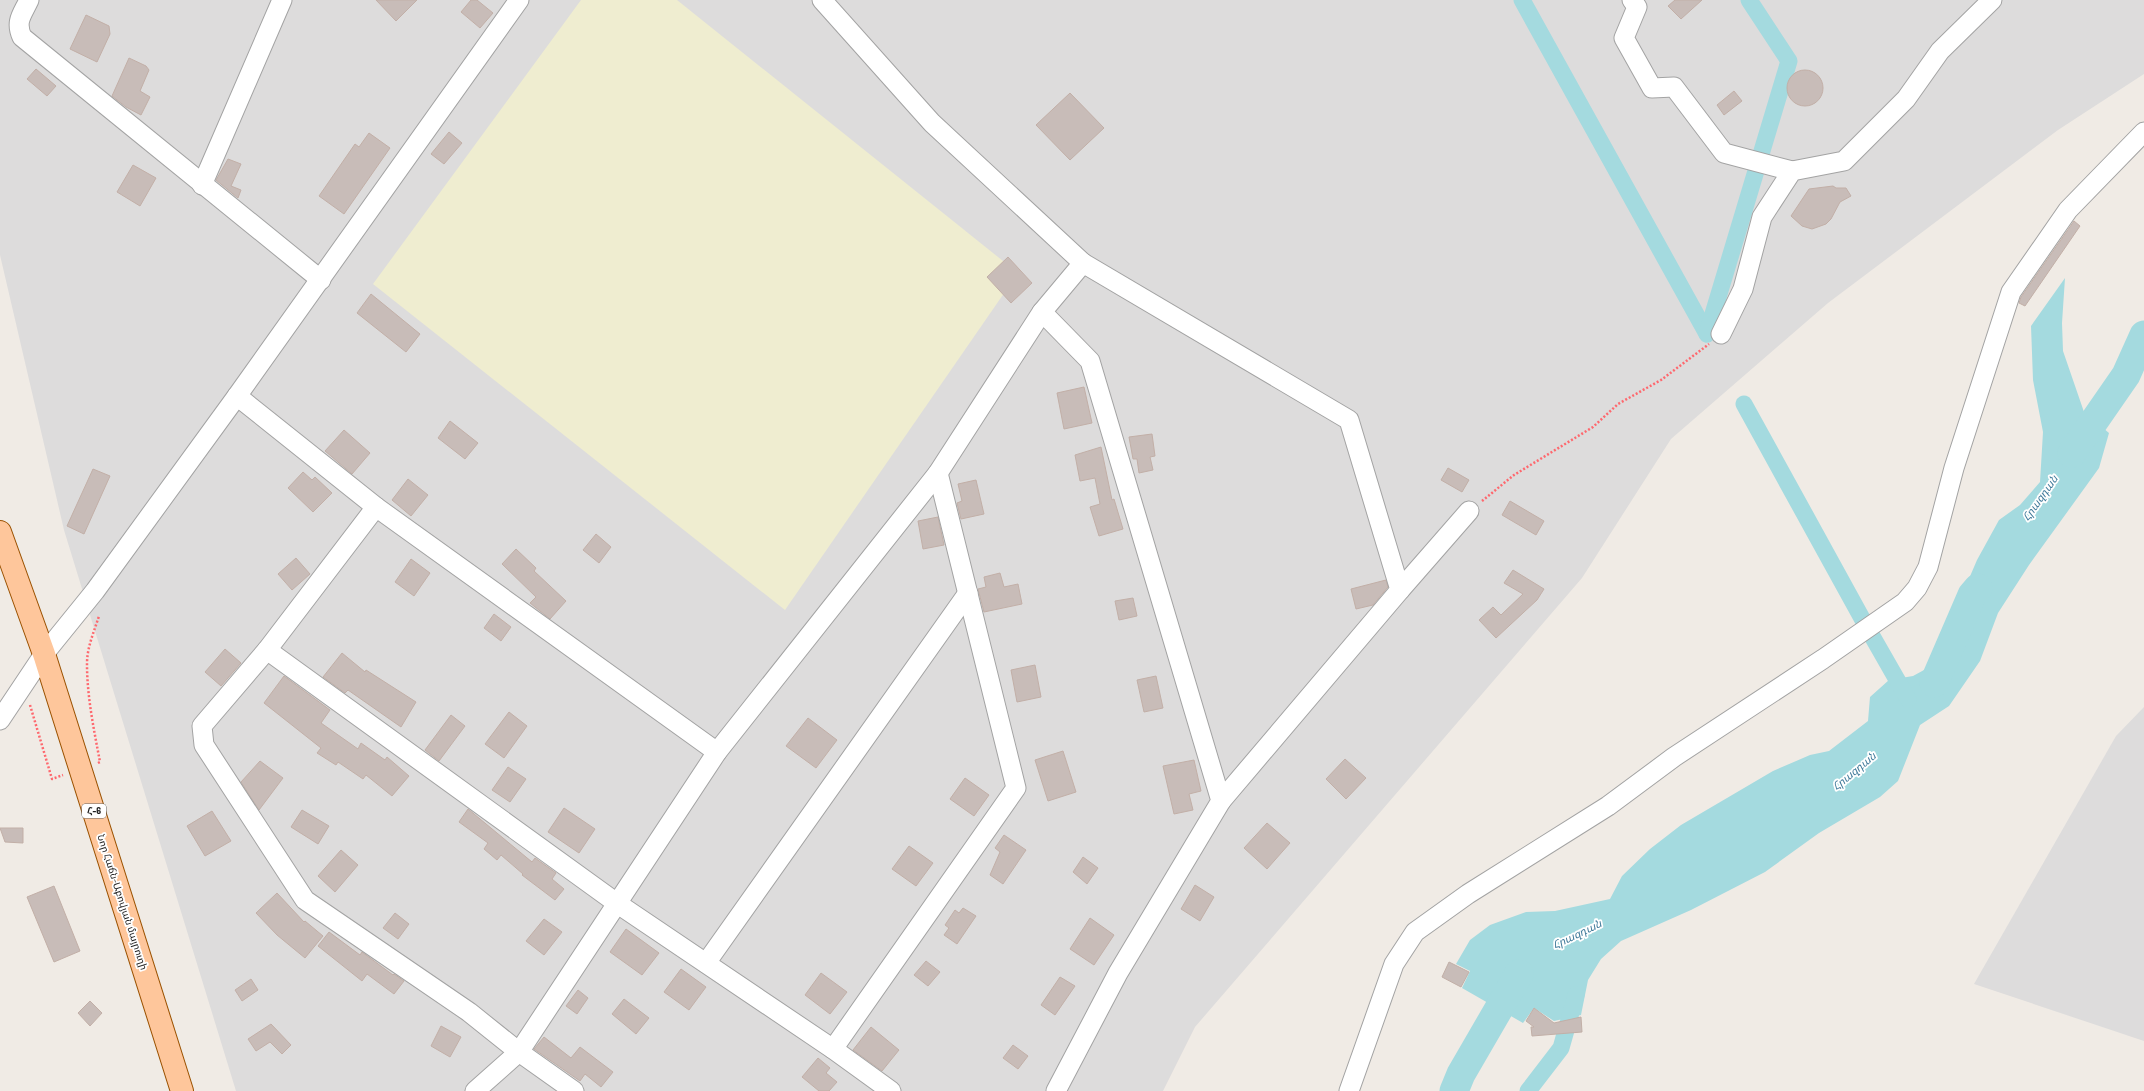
<svg xmlns="http://www.w3.org/2000/svg" width="2144" height="1091" viewBox="0 0 2144 1091" font-family="Barlow,'Noto Sans Armenian',sans-serif">
  <style>
    .residential { fill: #dddcdc }
    .farmland { fill: #efedd0 }
    .water { fill: #a4dadf }
    .lines { fill: none; stroke-linecap: round; stroke-linejoin: round }
    .canal { stroke: #a4dadf; stroke-width: 17 }
    .river { stroke: #a4dadf; stroke-width: 29 }
    .building { fill: #c8bcb8; stroke: #c2afa7 }
    .minor-casing { stroke: #a3a3a3; stroke-width: 21 }
    .major-casing { stroke: #9a5100; stroke-width: 24 }
    .path { stroke: #fe686e; stroke-width: 2.5; stroke-dasharray: 2 2; stroke-linecap: butt }
    .minor { stroke: #fff; stroke-width: 19 }
    .major { stroke: #fec69b; stroke-width: 22 }
    .labels { text-anchor: middle; stroke-width: 3.5; stroke-linejoin: round; paint-order: stroke }
    .shield { fill: #fff; stroke: #626262; stroke-width: 1 }
    .shield-label { font-size: 9px; font-weight: bold; fill: #1f1f1f }
    .street-label { font-size: 10px; fill: #1f1f1f; stroke: #fff }
    .water-label { font-size: 11px; font-style: italic; fill: #407a9a; stroke: #fff }
  </style>
  <rect width="100%" height="100%" fill="#f0ebe5"/>
  <!-- residential -->
  <g class="residential">
    <path d="M0 0H2144V74L2058 130 1828 303 1671 439 1582 578 1195 1027 1163 1091H236L64 530 0 255Z"/>
    <path d="M2144 707V1041L1974 984 2116 736Z"/>
  </g>
  <!-- farmland -->
  <path class="farmland" d="M581 0H677L1018 273 785 610 373 284Z"/>
  <!-- water -->
  <path class="water" d="M2065 278 2062 323 2063 351 2084 412 2109 433 2099 468 2029 565 1998 613 1980 661 1949 706 1920 725 1898 781 1880 797 1819 833 1765 872 1691 910 1621 941 1601 959 1588 980 1581 1015 1554 1021 1534 1008 1523 1023 1462 988 1470 971 1456 964 1470 940 1490 925 1526 912 1555 911 1610 899 1622 876 1650 849 1681 825 1773 771 1810 755 1829 751 1868 721 1870 697 1889 680 1913 676 1935 664 1959 636 1962 595 1977 560 1999 520 2020 505 2040 482 2043 432 2033 380 2031 326Z"/>
  <g class="lines">
    <!-- canal -->
    <g class="canal">
      <path d="M1522 0 1707 334"/>
      <path d="M1707 334 1789 61 1749 0"/>
      <path d="M1744 404 1864 622 1908 699"/>
      <path d="M1528 1091 1561 1048 1576 995"/>
    </g>
    <!-- river -->
    <g class="river">
      <path d="M2072 453 2126 375 2144 335"/>
      <path d="M1934 683 1972 595 1978 588"/>
      <path d="M1454 1091 1461 1074 1519 974"/>
    </g>
  </g>
  <!-- building -->
  <g class="building">
    <path d="M376 0H417L396 21Z"/>
    <path d="M471 0H477L493 13 480 28 461 12Z"/>
    <path d="M1675 0H1702L1681 19 1668 6Z"/>
    <path d="M86 15 109 26 110 34 97 62 70 49Z"/>
    <path d="M129 58 146 66 149 70 140 91 150 97 141 115 126 107 112 96Z"/>
    <path d="M36 69 56 86 47 96 27 79Z"/>
    <circle cx="1805" cy="88" r="18"/>
    <path d="M1734 91 1742 101 1724 115 1717 105Z"/>
    <path d="M1070 93 1104 128 1070 160 1036 125Z"/>
    <path d="M449 132 462 143 444 164 431 154Z"/>
    <path d="M369 133 390 148 344 214 319 196 355 144 359 147Z"/>
    <path d="M228 159 241 164 231 186 241 190 238 198 216 180Z"/>
    <path d="M133 165 156 178 140 206 117 192Z"/>
    <path d="M1833 186 1836 188H1846L1851 196 1840 202 1831 219 1826 224 1812 229 1802 226 1791 216 1809 189Z"/>
    <path d="M2074 221 2080 226 2025 306 2019 303 2021 297Z"/>
    <path d="M1008 257 1032 283 1011 303 987 277Z"/>
    <path d="M371 294 420 334 406 352 357 313Z"/>
    <path d="M1084 387 1092 423 1064 429 1057 393Z"/>
    <path d="M450 421 478 443 465 459 438 438Z"/>
    <path d="M344 430 370 453 352 474 325 451Z"/>
    <path d="M1152 434 1155 456 1150 457 1153 470 1139 473 1137 459H1133L1129 437Z"/>
    <path d="M1101 447 1112 500 1114 499 1123 529 1099 536 1090 507 1100 504 1095 478 1080 481 1075 455Z"/>
    <path d="M1448 468 1469 480 1462 492 1441 480Z"/>
    <path d="M93 469 110 476 84 534 67 526Z"/>
    <path d="M303 472 312 480 315 477 332 493 313 512 288 488Z"/>
    <path d="M408 479 428 495 411 516 392 500Z"/>
    <path d="M976 480 984 514 961 519 957 503 962 501 958 484Z"/>
    <path d="M1510 501 1544 521 1536 535 1502 515Z"/>
    <path d="M938 517 944 545 923 549 918 521Z"/>
    <path d="M596 534 611 547 599 563 583 550Z"/>
    <path d="M516 549 536 568 534 571 566 601 550 619 530 603 536 597 502 564Z"/>
    <path d="M296 558 310 574 292 590 278 574Z"/>
    <path d="M411 559 430 573 414 596 395 582Z"/>
    <path d="M1513 570 1544 589 1537 600 1496 638 1479 620 1493 607 1501 615 1523 594 1504 583Z"/>
    <path d="M1000 573 1004 587 1018 584 1022 604 984 612 978 589 986 587 984 577Z"/>
    <path d="M1386 580 1388 587 1373 605 1356 609 1351 589Z"/>
    <path d="M1133 598 1137 616 1119 620 1115 601Z"/>
    <path d="M494 614 511 627 501 641 484 628Z"/>
    <path d="M225 649 241 663 221 686 205 672Z"/>
    <path d="M342 653 365 672 366 670 416 702 401 727 348 690 345 693 323 677Z"/>
    <path d="M1035 665 1041 697 1017 702 1011 670Z"/>
    <path d="M284 676 330 710 321 723 358 749 361 743 385 760 387 757 409 776 392 796 366 775 363 779 338 762 336 765 317 753 321 748 264 703Z"/>
    <path d="M1156 676 1163 708 1144 712 1137 680Z"/>
    <path d="M509 712 527 726 504 758 485 744Z"/>
    <path d="M451 715 465 726 439 761 425 750Z"/>
    <path d="M808 718 837 740 816 768 786 746Z"/>
    <path d="M1063 751 1076 792 1048 801 1035 760Z"/>
    <path d="M1345 759 1366 778 1346 799 1326 779Z"/>
    <path d="M1194 760 1201 791 1189 794 1193 810 1174 814 1163 766Z"/>
    <path d="M260 761 283 778 259 810 241 782Z"/>
    <path d="M508 767 526 779 510 802 492 790Z"/>
    <path d="M965 778 989 795 974 816 950 799Z"/>
    <path d="M564 808 595 829 579 853 548 832Z"/>
    <path d="M468 809 532 862 535 858 556 873 552 879 564 889 555 900 522 875 523 874 501 855 497 860 484 849 488 843 459 822Z"/>
    <path d="M302 810 329 826 318 844 291 827Z"/>
    <path d="M212 811 231 841 205 856 187 826Z"/>
    <path d="M1267 823 1290 843 1267 869 1244 848Z"/>
    <path d="M0 828H23V843L5 842Z"/>
    <path d="M1004 835 1026 850 1003 884 990 875 1000 852 995 848Z"/>
    <path d="M909 846 933 863 916 886 892 869Z"/>
    <path d="M341 850 358 865 335 892 318 876Z"/>
    <path d="M1083 857 1098 868 1087 884 1073 872Z"/>
    <path d="M1195 885 1214 897 1200 921 1181 909Z"/>
    <path d="M54 886 80 951 54 962 27 897Z"/>
    <path d="M277 893 304 922 305 921 323 936 305 958 277 935 256 913Z"/>
    <path d="M963 908 976 916 957 944 944 935 949 928 945 925 955 910 959 913Z"/>
    <path d="M395 913 409 924 398 939 383 928Z"/>
    <path d="M1090 918 1114 935 1094 965 1070 949Z"/>
    <path d="M544 919 562 932 544 955 526 941Z"/>
    <path d="M626 929 659 953 642 975 610 952Z"/>
    <path d="M329 932 360 955 362 952 393 975 394 974 404 981 394 994 367 974 362 981 318 946Z"/>
    <path d="M926 961 940 972 928 986 914 975Z"/>
    <path d="M1449 962 1469 972 1461 987 1442 977Z"/>
    <path d="M681 969 706 987 689 1010 664 992Z"/>
    <path d="M821 973 847 992 830 1014 805 995Z"/>
    <path d="M1060 977 1075 986 1055 1015 1041 1005Z"/>
    <path d="M251 979 258 990 242 1001 235 990Z"/>
    <path d="M578 990 588 998 577 1014 566 1006Z"/>
    <path d="M624 999 649 1018 636 1034 612 1014Z"/>
    <path d="M90 1001 102 1013 90 1026 78 1013Z"/>
    <path d="M1534 1008 1554 1023 1581 1017 1582 1032 1532 1036 1531 1027H1534L1526 1021Z"/>
    <path d="M271 1024 291 1045 282 1054 270 1042 256 1051 248 1039Z"/>
    <path d="M441 1026 461 1037 450 1057 431 1046Z"/>
    <path d="M871 1027 899 1050 882 1071 853 1050Z"/>
    <path d="M544 1037 571 1058 580 1047 613 1072 601 1087 585 1074 580 1081 534 1049Z"/>
    <path d="M1013 1045 1028 1056 1018 1069 1003 1058Z"/>
    <path d="M818 1058 830 1068 826 1073 837 1082 829 1091H819L802 1077Z"/>
  </g>
  <g class="lines">
    <defs>
      <g id="minor">
        <path d="M29 0C22 15 15 21 22 37L321 280"/>
        <path d="M1632 0 1637 7 1624 38 1652 88 1674 87 1724 153 1792 171"/>
        <path d="M202 185 282 0"/>
        <path d="M1083 263 1349 420 1400 590 1221 801"/>
        <path d="M1042 312 1090 361 1221 801 1118 973 1056 1091"/>
        <path d="M1721 334 1743 289 1762 217 1792 171 1844 161 1906 99 1940 51 1992 0"/>
        <path d="M237 396 376 507 267 650 618 904 833 1049 891 1091"/>
        <path d="M376 507 717 752"/>
        <path d="M1400 590 1469 511"/>
        <path d="M267 650 202 726 204 745 305 900 469 1012 519 1052 574 1091"/>
        <path d="M0 720 44 654 95 591 237 396 519 0"/>
        <path d="M706 963 968 593"/>
        <path d="M833 1049 1016 788 938 473"/>
        <path d="M475 1091 519 1052 717 752 938 473 1042 312 1083 263 932 123 822 0"/>
        <path d="M1349 1091 1394 964 1415 932 1468 894 1608 806 1674 757 1823 659 1905 602 1917 588 1928 567 1954 468 2011 292 2068 210 2144 132"/>
      </g>
      <path id="major" d="M0 532 44 654 182 1091"/>
    </defs>
    <!-- minor casing -->
    <use href="#minor" class="minor-casing"/>
    <!-- major casing -->
    <use href="#major" class="major-casing"/>
    <!-- path -->
    <g class="path">
      <path d="M1482 501 1514 475 1593 427 1618 404 1661 380 1709 344"/>
      <path d="M30 705 52 779 63 775"/>
      <path d="M98 763 100 762C94 730 87 697 87 664 87 647 94 632 99 616"/>
    </g>
    <!-- minor -->
    <use href="#minor" class="minor"/>
    <!-- major -->
    <use href="#major" class="major"/>
  </g>
  <g class="labels">
    <!-- shield labels -->
    <rect class="shield" x="82" y="804" width="24" height="14" rx="3"/>
    <g class="shield-label">
      <text x="94" y="814">Հ-6</text>
    </g>
    <!-- street labels -->
    <g class="street-label">
      <text transform="translate(123 902) rotate(72)" y="4">Նոր Հաճն-Աբովյան մայրուղի</text>
    </g>
    <!-- water labels -->
    <g class="water-label">
      <text transform="translate(2040 498) rotate(-55)" y="4">Հրազդան</text>
      <text transform="translate(1854 771) rotate(-40)" y="4">Հրազդան</text>
      <text transform="translate(1577 934) rotate(-26)" y="4">Հրազդան</text>
    </g>
  </g>
</svg>
